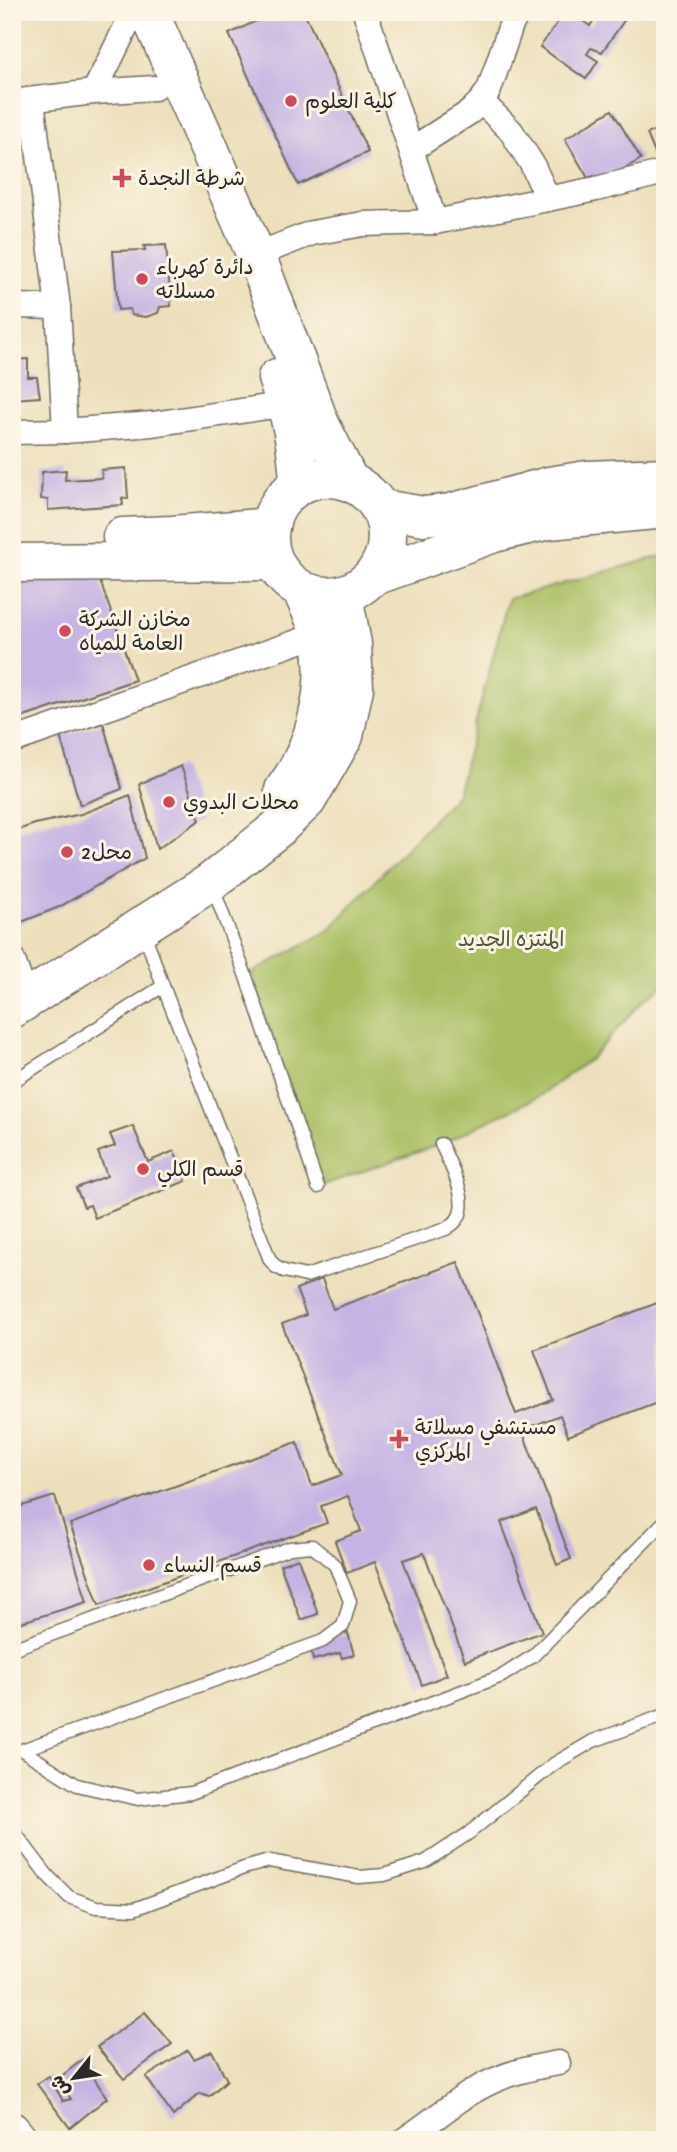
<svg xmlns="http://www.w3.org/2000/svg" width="677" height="2152" viewBox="0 0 677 2152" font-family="'Gochi Hand','Playpen Sans Arabic',sans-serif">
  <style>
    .green { fill: #a7bd61; stroke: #697446; stroke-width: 2 }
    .building { fill: #c5b3e3 }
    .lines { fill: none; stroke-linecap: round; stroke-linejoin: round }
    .service-casing { stroke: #6f6a5e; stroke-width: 15 }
    .minor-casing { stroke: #6f6a5e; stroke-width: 27 }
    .secondary-casing { stroke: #6f6a5e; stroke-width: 38 }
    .primary-casing { stroke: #6f6a5e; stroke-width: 41 }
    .trunk-casing { stroke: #6f6a5e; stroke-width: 41 }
    .service { stroke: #fff; stroke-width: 12 }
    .minor { stroke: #fff; stroke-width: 24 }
    .secondary { stroke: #fff; stroke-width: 35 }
    .primary { stroke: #fff; stroke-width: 38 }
    .trunk { stroke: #fff; stroke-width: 38 }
    .poi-dot { fill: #d1495b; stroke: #fcf5e5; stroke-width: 2.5 }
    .labels { text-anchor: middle; stroke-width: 6; stroke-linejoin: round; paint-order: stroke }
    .poi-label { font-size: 21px; fill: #2b2b2b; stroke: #fcf5e5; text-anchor: start }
    .park-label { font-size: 21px; fill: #50573b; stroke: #fcf5e5 }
  </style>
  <rect width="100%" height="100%" fill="#fcf5e5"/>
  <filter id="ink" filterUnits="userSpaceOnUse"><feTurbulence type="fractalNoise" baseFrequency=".0143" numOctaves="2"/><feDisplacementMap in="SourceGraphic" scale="14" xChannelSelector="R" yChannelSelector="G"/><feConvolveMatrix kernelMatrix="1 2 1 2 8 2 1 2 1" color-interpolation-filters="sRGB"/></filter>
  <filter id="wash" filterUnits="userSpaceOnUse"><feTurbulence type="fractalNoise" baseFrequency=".00686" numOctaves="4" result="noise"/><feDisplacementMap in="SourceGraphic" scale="28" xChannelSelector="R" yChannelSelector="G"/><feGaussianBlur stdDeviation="1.57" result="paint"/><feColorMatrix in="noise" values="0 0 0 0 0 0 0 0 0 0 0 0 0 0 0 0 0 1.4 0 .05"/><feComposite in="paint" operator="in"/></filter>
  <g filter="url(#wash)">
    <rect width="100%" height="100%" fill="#eddfbc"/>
    <!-- green -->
    <path class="green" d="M665 555V984L643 1001 590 1059 538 1097 441 1144 318 1187 252 973 329 930 457 794 508 599Z"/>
    <g id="blocks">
      <!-- building -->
      <g class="building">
        <path d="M275 12H304L368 152 298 185 229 34Z"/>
        <path d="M565 12H571L590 26 599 12H630L602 52 591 48 587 54 598 61 586 79 540 47Z"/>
        <path d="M665 108V167L661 168 647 134 664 127 657 112Z"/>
        <path d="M612 110 641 159 599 183 594 176 588 178 565 139Z"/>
        <path d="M166 245 171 306 160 307 158 313 146 317 131 315 130 309 118 310 113 251 145 250 144 246Z"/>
        <path d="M28 359V377H37L40 397 12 399V360Z"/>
        <path d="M126 468 128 499 122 498 123 505 48 510V500L41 499 42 472 66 470 65 480 102 478 101 470Z"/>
        <path d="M99 578 135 680 12 721V581Z"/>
        <path d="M103 723 122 789 80 805 60 736Z"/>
        <path d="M181 766 200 820 157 849 139 784Z"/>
        <path d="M130 795 145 858 59 907 17 924 12 907V832L35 824 81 814Z"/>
        <path d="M133 1126 148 1162 174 1151 186 1181 95 1218 90 1205 84 1207 76 1188 107 1176 98 1152 115 1146 110 1134Z"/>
        <path d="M458 1262 516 1414 553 1400 534 1350 665 1300V1399L568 1436 560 1415 522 1430 571 1559 557 1565 536 1509 501 1522 542 1632 465 1661 424 1553 403 1560 447 1675 422 1685 375 1562 347 1573 335 1541 361 1531 348 1496 321 1506 327 1523 99 1605 70 1524 297 1442 312 1486 342 1475 282 1324 306 1315 296 1289 322 1279 333 1309Z"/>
        <path d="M55 1496 87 1602 12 1625V1509Z"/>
        <path d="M298 1558 318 1614 301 1620 280 1565Z"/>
        <path d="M348 1633 354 1655 342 1658 340 1653 313 1660 309 1642Z"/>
        <path d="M145 2012 172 2044 124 2079 97 2047Z"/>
        <path d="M188 2050 194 2059 212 2051 227 2080 209 2096 200 2093 173 2116 146 2077Z"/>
        <path d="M82 2060 107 2098 70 2128 37 2084 49 2076 63 2101 71 2099 58 2079Z"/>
      </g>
    </g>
  </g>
  <g filter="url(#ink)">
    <use href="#blocks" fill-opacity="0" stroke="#6f6a5e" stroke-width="2"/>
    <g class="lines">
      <defs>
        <g id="service">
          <path d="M212 885 244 971 318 1187"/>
          <path d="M143 929 163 986 270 1260 276 1267 284 1271 306 1276 446 1229C449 1226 453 1225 455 1222 473 1205 449 1162 441 1144"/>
          <path d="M12 1082 163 986"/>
          <path d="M12 1649 290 1548 312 1546 335 1565 350 1601 343 1626 323 1641 22 1750"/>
          <path d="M22 1750 77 1785 138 1799 191 1793 502 1676 533 1656 665 1521"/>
          <path d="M12 1829 47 1875 69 1897 96 1907 134 1909 244 1868 269 1861 359 1877 384 1875 425 1862 469 1833 554 1764 593 1741 665 1715"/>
        </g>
        <g id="minor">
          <path d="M365 12 435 222"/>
          <path d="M94 92 127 25"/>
          <path d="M32 100 58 307 65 431"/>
          <path d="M481 101 511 131 532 164 548 199"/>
          <path d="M12 102 94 92 154 88"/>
          <path d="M412 149 470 112 481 101 489 90 511 25 518 12"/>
          <path d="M256 255 312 233 363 224 435 222 596 189 665 172"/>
          <path d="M12 306 58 307"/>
          <path d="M12 432 65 431 152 424 288 404"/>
          <path d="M12 741 320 634"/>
          <path d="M12 958 27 1000"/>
          <path d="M404 2140C435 2120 465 2091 500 2078 518 2070 538 2067 558 2063"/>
        </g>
        <path id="secondary" d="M12 2130 20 2140"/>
        <g id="primary">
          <path d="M149 12 256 255 320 424 349 481"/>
          <path d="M277 378C291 414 298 446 299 485"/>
          <path d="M284 790C315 748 331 688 320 636 317 621 308 605 302 591"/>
          <path d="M12 1009 211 882 277 829 307 800 344 736 354 688 352 644 343 595"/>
        </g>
        <g id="trunk">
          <circle cx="328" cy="537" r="59"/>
          <path d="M382 509 424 516 450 513 549 486 587 480 665 477"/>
          <path d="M122 537 172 535 270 527"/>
          <path d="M12 563 274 561"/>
          <path d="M374 576 494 533 549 520 665 509"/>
        </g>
      </defs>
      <!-- service casing -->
      <use href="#service" class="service-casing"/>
      <!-- minor casing -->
      <use href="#minor" class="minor-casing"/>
      <!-- secondary casing -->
      <use href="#secondary" class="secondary-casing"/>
      <!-- primary casing -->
      <use href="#primary" class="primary-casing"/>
      <!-- trunk casing -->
      <use href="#trunk" class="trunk-casing"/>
      <!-- service -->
      <use href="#service" class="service"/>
      <!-- minor -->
      <use href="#minor" class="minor"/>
      <!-- secondary -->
      <use href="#secondary" class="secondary"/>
      <!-- primary -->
      <use href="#primary" class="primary"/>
      <!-- trunk -->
      <use href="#trunk" class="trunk"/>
    </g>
  </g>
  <!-- markers -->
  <g class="poi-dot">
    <circle cx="291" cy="101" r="7"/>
    <path d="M118.5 167.5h7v7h7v7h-7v7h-7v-7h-7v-7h7z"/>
    <circle cx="142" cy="279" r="7"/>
    <circle cx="65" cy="631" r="7"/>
    <circle cx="169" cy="802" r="7"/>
    <circle cx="67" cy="852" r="7"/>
    <circle cx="143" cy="1169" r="7"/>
    <path d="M395.5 1428.5h7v7h7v7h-7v7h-7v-7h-7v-7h7z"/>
    <circle cx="149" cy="1565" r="7"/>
  </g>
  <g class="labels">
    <!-- poi labels -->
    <g class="poi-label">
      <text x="305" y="108">كلية العلوم</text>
      <text x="138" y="185">شرطة النجدة</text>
      <text x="156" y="274">دائرة كهرباء<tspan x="156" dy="24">مسلاته</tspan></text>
      <text x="79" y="626">مخازن الشركة<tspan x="79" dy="24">العامة للمياه</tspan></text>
      <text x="183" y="809">محلات البدوي</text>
      <text x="81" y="859">محل2</text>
      <text x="157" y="1176">قسم الكلي</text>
      <text x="415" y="1434">مستشفي مسلاتة<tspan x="415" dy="24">المركزي</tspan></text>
      <text x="163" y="1572">قسم النساء</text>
    </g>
    <!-- park labels -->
    <g class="park-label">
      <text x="511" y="946">المنتزه الجديد</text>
    </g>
  </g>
  <!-- margin -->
  <rect width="677" height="2152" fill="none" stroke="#fcf5e5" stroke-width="42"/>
  <!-- north arrow -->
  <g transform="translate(74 2078) rotate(240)" stroke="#fcf5e5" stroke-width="5" paint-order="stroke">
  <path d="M0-5L12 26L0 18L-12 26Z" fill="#2b2b2b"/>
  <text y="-10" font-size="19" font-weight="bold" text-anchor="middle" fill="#2b2b2b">ش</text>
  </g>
</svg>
